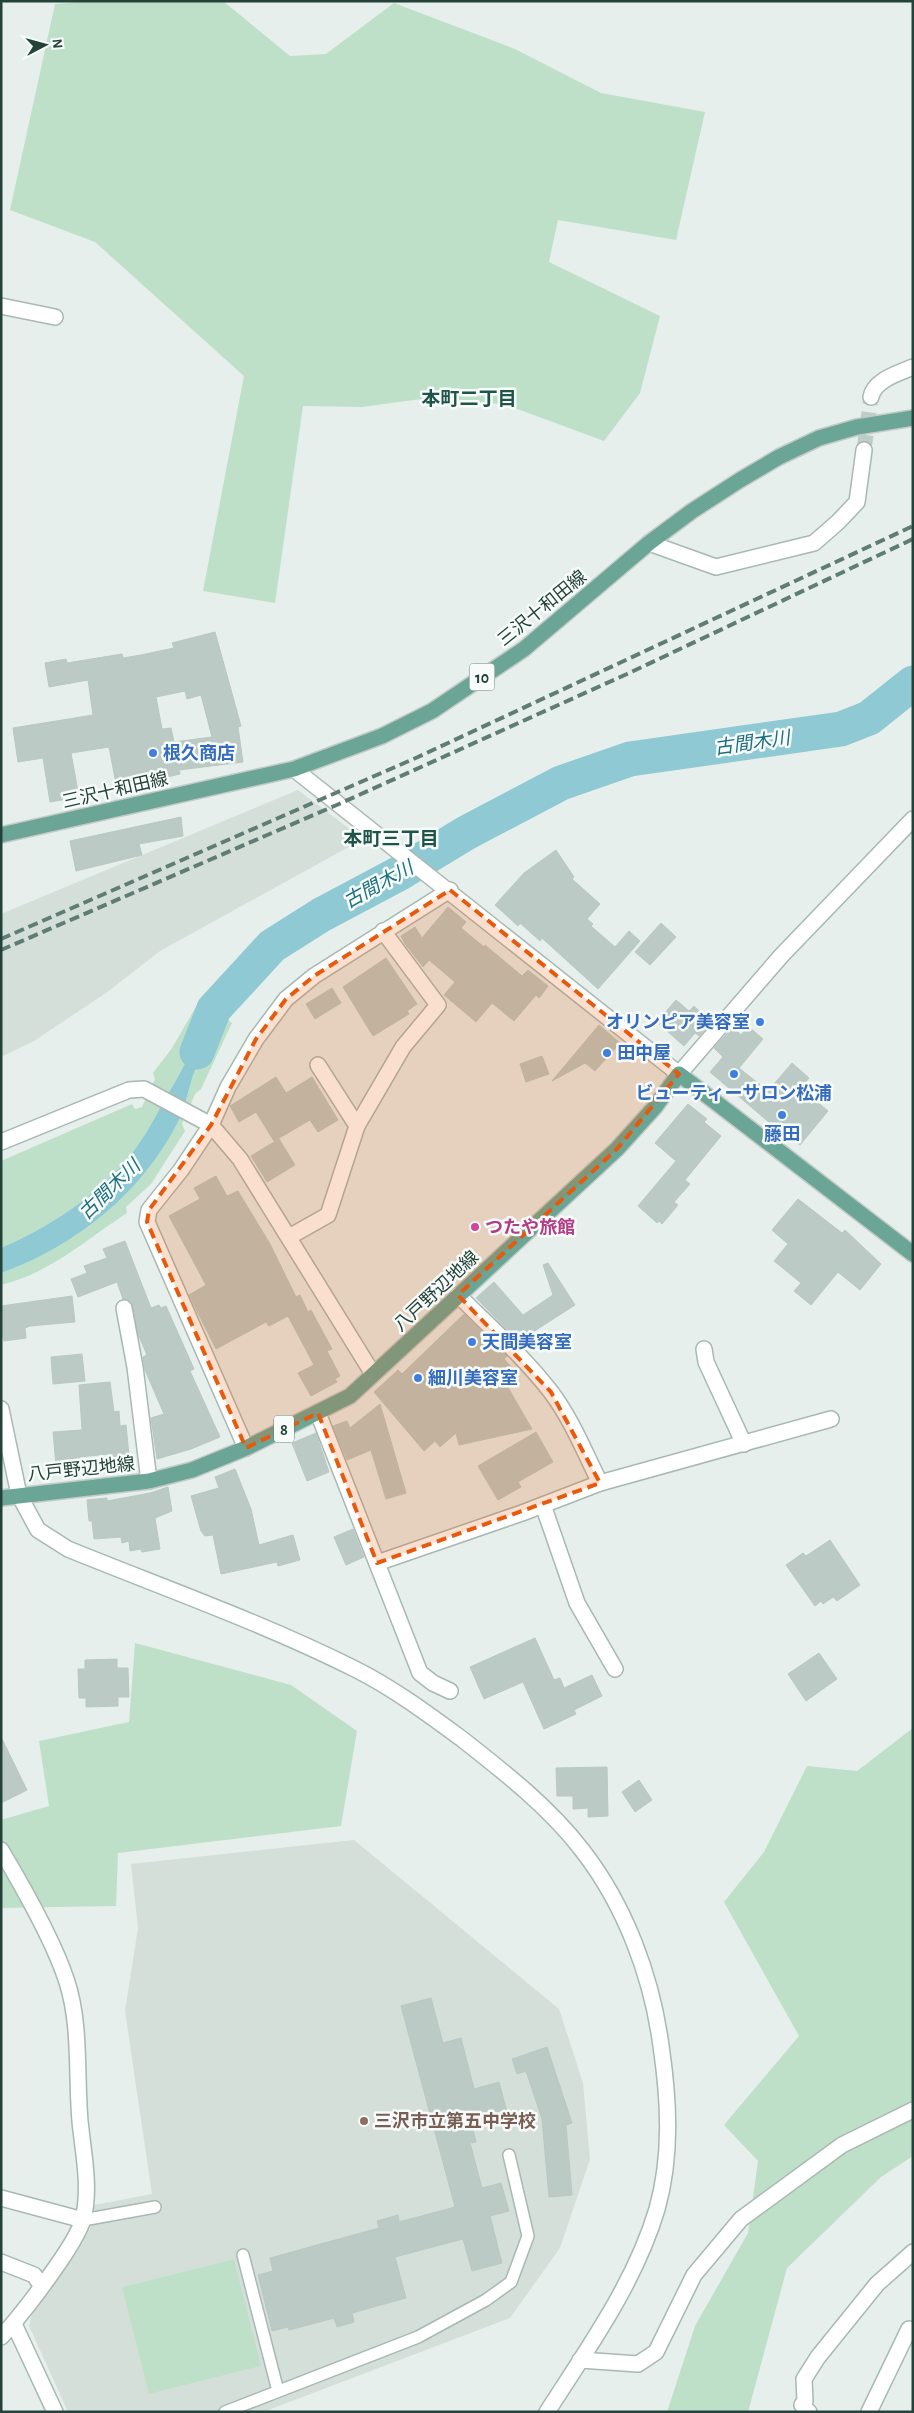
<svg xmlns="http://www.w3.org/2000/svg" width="914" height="2413" viewBox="0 0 914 2413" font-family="'Alegreya Sans','Noto Sans JP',sans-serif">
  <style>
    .built { fill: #d4dfda }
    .green { fill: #bfe0c8 }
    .water { fill: #8ec9d4 }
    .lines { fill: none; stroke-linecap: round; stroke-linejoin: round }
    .river { stroke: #8ec9d4; stroke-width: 35 }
    .building { fill: #bbcac4; stroke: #b8c9c2; fill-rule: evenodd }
    .minor-tunnel { stroke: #bfccc8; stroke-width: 15; stroke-dasharray: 15 8; stroke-linecap: butt }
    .service-casing { stroke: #a8b8b2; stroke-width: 14 }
    .minor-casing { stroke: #a8b8b2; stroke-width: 18 }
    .tertiary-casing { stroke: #a8b8b2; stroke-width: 18 }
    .primary-casing { stroke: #c2cac8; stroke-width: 18 }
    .service { stroke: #fff; stroke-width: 11 }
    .minor { stroke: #fff; stroke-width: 15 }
    .tertiary { stroke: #fff; stroke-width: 15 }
    .primary { stroke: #6aa596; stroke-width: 15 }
    .rail { stroke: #5f7d75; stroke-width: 4; stroke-dasharray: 10 5; stroke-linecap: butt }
    .marked { fill: #e8590c; fill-opacity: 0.2; stroke: #e8590c; stroke-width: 4; stroke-dasharray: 10 6; stroke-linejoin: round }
    .shop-dot { fill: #3f7fe0; stroke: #f7fbf9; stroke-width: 2 }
    .hotel-dot { fill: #d1479c; stroke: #f7fbf9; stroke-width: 2 }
    .education-dot { fill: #8d6e63; stroke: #f7fbf9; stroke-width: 2 }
    .labels { text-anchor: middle; stroke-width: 5; stroke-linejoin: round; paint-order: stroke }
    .shield { fill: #f7fbf9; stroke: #637a73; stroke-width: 1 }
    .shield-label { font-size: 16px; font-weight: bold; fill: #24423a }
    .street-label { font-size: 18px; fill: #24423a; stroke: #f7fbf9 }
    .shop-label { font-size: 18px; font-weight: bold; fill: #366cbe; stroke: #f7fbf9; text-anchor: start }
    .hotel-label { font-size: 18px; font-weight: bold; fill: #b23c85; stroke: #f7fbf9; text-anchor: start }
    .education-label { font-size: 18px; font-weight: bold; fill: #785e54; stroke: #f7fbf9; text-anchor: start }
    .neighbourhood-label { font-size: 19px; font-weight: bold; fill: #1f5548; stroke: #f7fbf9 }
    .water-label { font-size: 19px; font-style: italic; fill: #1c6f80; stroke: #f7fbf9 }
  </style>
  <rect width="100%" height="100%" fill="#e6efeb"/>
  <!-- built -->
  <g class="built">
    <path d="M298 790 363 839 160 951 106 993 34 1041 1 1057V914Z"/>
    <path d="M354 1840 559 2009 583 2083 590 2159 560 2248 510 2318 263 2412H68L29 2326 34 2305 82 2244 91 2226 94 2205 152 2194 125 2011 138 1928 131 1864Z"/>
  </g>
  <!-- green -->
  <g class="green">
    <path d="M92 1H223L290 56 326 54 394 3 515 49 601 93 705 112 676 240 558 220 549 262 660 316 640 393 604 441 504 404 421 399 362 407 303 406 275 603 203 591 244 376 95 242 10 210 55 4Z"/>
    <path d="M201 998 212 1007C199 1038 184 1067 167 1096 158 1111 150 1128 140 1142 110 1188 51 1227 1 1248V1161L132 1104 135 1109 142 1107 155 1079 153 1073 172 1048Z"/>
    <path d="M218 1012 232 1023 201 1089 195 1094 182 1124 185 1131 151 1184 126 1207 127 1213C84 1241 52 1272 1 1285V1273C74 1247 141 1194 177 1124 186 1108 188 1088 195 1070 198 1062 206 1056 209 1048 214 1037 215 1023 218 1012Z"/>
    <path d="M135 1643 291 1685 357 1731 341 1826 118 1853 116 1906 1 1908V1820L49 1806 39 1741 129 1722Z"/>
    <path d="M913 1728V2156L881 2177 787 2268 748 2412H667L695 2326 748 2233 758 2161 724 2125 799 2036 724 1902 764 1852 807 1766 857 1771Z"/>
    <path d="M234 2259 261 2366 149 2394 122 2287Z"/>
  </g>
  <!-- water -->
  <path class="water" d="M212 1007 218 1012C215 1023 214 1037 209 1048 206 1056 198 1062 195 1070 188 1088 186 1108 177 1124 141 1194 74 1247 1 1273V1248C51 1227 110 1188 140 1142 150 1128 158 1111 167 1096 184 1067 199 1038 212 1007Z"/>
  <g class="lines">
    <!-- river -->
    <path class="river" d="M197 1052 214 1009 272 946 321 915 400 873 466 833 561 783 630 759 841 729 869 718 913 683"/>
  </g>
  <!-- building -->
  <g class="building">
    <path d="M215 632 241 726 238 727 243 762 179 770 180 774 117 789 109 747 71 753 79 797 50 802 43 758 18 762 13 728 93 715 88 680 49 687 45 663 66 659 67 663 122 654 123 658 141 655 174 648 172 643ZM185 691 187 699 201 695 212 737 174 742 171 728 162 729 156 697Z"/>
    <path d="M181 817 183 836 139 844 142 855 76 871 70 841Z"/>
    <path d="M556 850 574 877 572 879 600 904 587 919 593 924 591 926 615 947 629 931 640 941 598 989 542 938 540 941 520 923 518 926 495 905 524 873Z"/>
    <path d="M448 907 466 922 461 928 484 947 485 945 522 976 528 970 548 986 539 998 536 995 514 1021 492 1003 476 1022 444 995 455 982 429 960 423 967 405 944 401 936 415 927 422 938Z"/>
    <path d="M661 923 676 937 650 965 635 952Z"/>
    <path d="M386 958 417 1004 407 1011 409 1014 373 1036 343 987Z"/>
    <path d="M332 988 341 1003 315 1019 306 1004Z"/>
    <path d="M676 1000 689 1011 694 1006 711 1022 699 1036 695 1033 684 1046 657 1022Z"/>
    <path d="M599 1025 620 1043 595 1071 585 1063 552 1081Z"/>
    <path d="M748 1026 763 1039 739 1068 768 1091 792 1063 809 1078 801 1088 828 1111 800 1145 772 1122 771 1124 710 1072 723 1057 714 1048 733 1027 741 1035Z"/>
    <path d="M542 1056 549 1074 526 1082 520 1064Z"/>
    <path d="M276 1077 286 1093 312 1077 338 1120 318 1132 310 1120 274 1141 256 1112 239 1122 230 1106Z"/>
    <path d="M688 1104 707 1119 704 1122 721 1136 685 1180 690 1184 674 1202 678 1205 662 1224 659 1221 657 1223 638 1206 676 1161 655 1143Z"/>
    <path d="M279 1139 295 1165 267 1182 251 1156Z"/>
    <path d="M216 1176 227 1196 238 1191 270 1244 296 1297 300 1295 308 1312 311 1310 332 1349 327 1351 340 1376 335 1379 337 1382 311 1396 298 1373 314 1365 288 1316 269 1326 266 1322 216 1349 189 1295 206 1285 169 1216 200 1199 194 1188Z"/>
    <path d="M798 1199 842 1233 845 1230 881 1264 860 1290 838 1272 811 1305 794 1291 801 1283 774 1261 788 1244 772 1230Z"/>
    <path d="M125 1241 151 1308 159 1305 161 1308 166 1306 194 1369 190 1371 220 1437 191 1449 157 1459 151 1418 164 1414 145 1370 143 1357 147 1355 138 1334 131 1302 123 1299 117 1282 78 1297 71 1279 87 1273 84 1266 107 1258 103 1249Z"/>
    <path d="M548 1263 575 1305 536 1330 521 1344 476 1298 494 1282 523 1315 553 1295 543 1265Z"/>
    <path d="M72 1296 75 1322 30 1326 25 1328 26 1338 4 1341 1 1330V1306Z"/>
    <path d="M464 1314 507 1356 504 1359 517 1373 506 1384 532 1429 459 1445 456 1433 440 1447 435 1441 424 1451 374 1392 398 1370 402 1374Z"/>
    <path d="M82 1354 85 1381 53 1384 51 1357Z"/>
    <path d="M110 1382 114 1412 119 1411 120 1426 126 1425 130 1465 110 1467 109 1454 79 1457 80 1463 56 1465 53 1432 82 1430 79 1385Z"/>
    <path d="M380 1404 406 1493 386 1499 371 1450 347 1460 333 1426 347 1421 350 1428Z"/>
    <path d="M536 1432 553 1462 518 1482 521 1487 498 1500 478 1466Z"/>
    <path d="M316 1433 329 1472 307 1481 292 1443Z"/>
    <path d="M235 1469 251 1509 259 1545 293 1535 300 1560 278 1566 277 1562 221 1574 213 1535 205 1536 201 1531 191 1496 219 1488 215 1477Z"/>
    <path d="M168 1487 172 1511 155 1518 160 1549 142 1552 141 1549 130 1551 129 1541 122 1543 121 1537 94 1539 92 1521H89L87 1500 107 1498V1501L150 1493Z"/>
    <path d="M353 1529 364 1557 346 1565 334 1537Z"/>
    <path d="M830 1540 860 1585 837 1601 833 1597 823 1604 821 1601 815 1606 786 1565 803 1553 806 1556Z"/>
    <path d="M535 1638 554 1680 560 1678 564 1688 592 1675 602 1696 574 1710 576 1714 544 1729 523 1682 484 1699 470 1667Z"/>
    <path d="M819 1653 837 1679 806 1701 788 1674Z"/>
    <path d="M117 1659V1668H128L129 1697H118V1706L86 1707V1698H79L78 1669H85V1660Z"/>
    <path d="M1 1737 27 1790 1 1803Z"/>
    <path d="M607 1767 608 1816 588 1817V1808L573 1809V1796H557L556 1768Z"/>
    <path d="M639 1780 652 1800 635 1812 622 1792Z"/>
    <path d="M431 1998 443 2043 461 2038 474 2089 499 2082 507 2112 471 2121 476 2142 470 2143 482 2188 501 2183 509 2211 490 2216 502 2263 472 2271 463 2239 395 2257 406 2298 352 2313 354 2322 337 2327 334 2318 289 2330 288 2327 272 2331 258 2275 273 2271 270 2258 379 2228 377 2221 398 2215 399 2222 455 2207 401 2006Z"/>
    <path d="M547 2047 572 2123 566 2125 572 2195 549 2197 542 2119 526 2071 517 2074 512 2059Z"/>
  </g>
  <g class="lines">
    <!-- minor-tunnel -->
    <path class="minor-tunnel" d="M864 450 871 397"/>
    <defs>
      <g id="service">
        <path d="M83 2220 155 2207"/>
        <path d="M243 2255 278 2391"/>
        <path d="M225 2412 418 2337 486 2300 511 2282 528 2236 509 2155"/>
      </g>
      <g id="minor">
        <path d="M1 306 55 317"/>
        <path d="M871 397C874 380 899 373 913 367"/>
        <path d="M649 543 716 567 814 543 838 522 857 502 864 450"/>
        <path d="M211 1125 181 1170 149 1210 147 1222 246 1448"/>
        <path d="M357 1126 403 1047 438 1005 383 931"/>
        <path d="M289 1237 328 1215 357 1126 318 1065"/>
        <path d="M458 1295C490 1327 524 1357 551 1392 572 1420 585 1453 600 1483"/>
        <path d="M124 1308 135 1367 149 1481"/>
        <path d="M704 1349 706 1362 744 1444"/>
        <path d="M318 1413 420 1673 433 1683 450 1691"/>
        <path d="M543 1505 577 1603 615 1669"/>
        <path d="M377 1563 522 1513 600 1483 831 1419"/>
        <path d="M1 1850C23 1887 54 1941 67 1982 81 2025 76 2076 80 2121 83 2152 91 2188 83 2219 77 2244 20 2317 1 2337"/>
        <path d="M1 2198 83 2220"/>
        <path d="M1 2262 34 2275 41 2285"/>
        <path d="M14 2324 55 2412"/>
        <path d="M580 2360 638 2364 656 2352 694 2275 741 2219 842 2145 913 2110"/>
        <path d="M809 2412 802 2405 805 2401 804 2379 818 2357 877 2284 913 2252"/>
        <path d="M869 2412 909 2329 913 2331"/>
      </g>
      <g id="tertiary">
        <path d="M294 769 679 1074 781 956 913 819"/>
        <path d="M1 1142 129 1090 144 1089 211 1125"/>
        <path d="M373 1374 240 1159 211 1125 228 1087 256 1039 286 999 314 976 450 890"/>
        <path d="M1 1409 19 1495 38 1530 68 1549C164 1588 263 1623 355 1669 393 1688 428 1714 462 1739 504 1772 549 1807 582 1850 625 1905 652 1977 661 2046 669 2100 672 2156 657 2209 635 2283 588 2348 547 2412"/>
      </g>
      <g id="primary">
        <path d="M1 835 294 769 382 736 432 711 524 649 649 543 692 511 740 480 779 457 819 438 857 427 913 418"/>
        <path d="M1 1498 149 1481 192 1470 246 1448 350 1396 617 1149 655 1107 679 1074 913 1254"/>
      </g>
    </defs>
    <!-- service casing -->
    <use href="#service" class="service-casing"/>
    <!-- minor casing -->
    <use href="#minor" class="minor-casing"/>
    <!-- tertiary casing -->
    <use href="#tertiary" class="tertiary-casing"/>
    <!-- primary casing -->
    <use href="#primary" class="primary-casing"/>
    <!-- service -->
    <use href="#service" class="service"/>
    <!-- minor -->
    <use href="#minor" class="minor"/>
    <!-- tertiary -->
    <use href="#tertiary" class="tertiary"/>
    <!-- primary -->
    <use href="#primary" class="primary"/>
    <!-- rail -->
    <g class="rail">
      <path d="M1 939 418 757 913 526"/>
      <path d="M1 950 339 804 627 674 913 539"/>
    </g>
  </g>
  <!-- marked area -->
  <path class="marked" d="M450 890 679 1074 617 1149 458 1295 551 1392 600 1483 377 1563 318 1413 246 1448 147 1222 149 1210 211 1125 256 1039 286 999 314 976Z"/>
  <!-- markers -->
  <g class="shop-dot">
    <circle cx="153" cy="753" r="5"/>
    <circle cx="760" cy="1022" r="5"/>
    <circle cx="607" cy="1053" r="5"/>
    <circle cx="734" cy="1074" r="5"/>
    <circle cx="782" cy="1115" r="5"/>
    <circle cx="472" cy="1342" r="5"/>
    <circle cx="418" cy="1378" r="5"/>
  </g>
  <circle class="hotel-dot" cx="475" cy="1227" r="5"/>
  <circle class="education-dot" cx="364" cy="2121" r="5"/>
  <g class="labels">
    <!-- shield labels -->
    <g class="shield">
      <rect x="469.5" y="663.5" width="25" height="27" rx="4"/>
      <rect x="274" y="1415.5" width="20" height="27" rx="4"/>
    </g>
    <g class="shield-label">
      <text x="482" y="683">10</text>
      <text x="284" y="1435">8</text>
    </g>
    <!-- street labels -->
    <g class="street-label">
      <text transform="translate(542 608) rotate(-39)" y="6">三沢十和田線</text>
      <text transform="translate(115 790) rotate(-13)" y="6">三沢十和田線</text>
      <text transform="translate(436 1291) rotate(-43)" y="6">八戸野辺地線</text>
      <text transform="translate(81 1469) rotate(-6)" y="6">八戸野辺地線</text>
    </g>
    <!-- shop labels -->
    <g class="shop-label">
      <text x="163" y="759">根久商店</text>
      <text x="750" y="1028" text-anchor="end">オリンピア美容室</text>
      <text x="617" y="1059">田中屋</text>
      <text x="734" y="1099" text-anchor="middle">ビューティーサロン松浦</text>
      <text x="782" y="1140" text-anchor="middle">藤田</text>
      <text x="482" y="1348">天間美容室</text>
      <text x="428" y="1384">細川美容室</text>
    </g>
    <!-- hotel labels -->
    <g class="hotel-label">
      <text x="485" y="1233">つたや旅館</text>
    </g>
    <!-- education labels -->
    <g class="education-label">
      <text x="374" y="2127">三沢市立第五中学校</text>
    </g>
    <!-- neighbourhood labels -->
    <g class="neighbourhood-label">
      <text x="469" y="405">本町二丁目</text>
      <text x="391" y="845">本町三丁目</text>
    </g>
    <!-- water labels -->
    <g class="water-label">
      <text transform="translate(752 742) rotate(-8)" y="7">古間木川</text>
      <text transform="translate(378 884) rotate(-29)" y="7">古間木川</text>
      <text transform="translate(109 1189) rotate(-44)" y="7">古間木川</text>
    </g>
  </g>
  <!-- border -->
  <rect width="914" height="2413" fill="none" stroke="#24423a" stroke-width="5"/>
  <!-- north arrow -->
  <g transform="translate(45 45) rotate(84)" stroke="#f7fbf9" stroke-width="4" paint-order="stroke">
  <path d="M0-4L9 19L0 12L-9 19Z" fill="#24423a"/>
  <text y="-8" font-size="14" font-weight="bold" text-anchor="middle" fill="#24423a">N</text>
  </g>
</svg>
